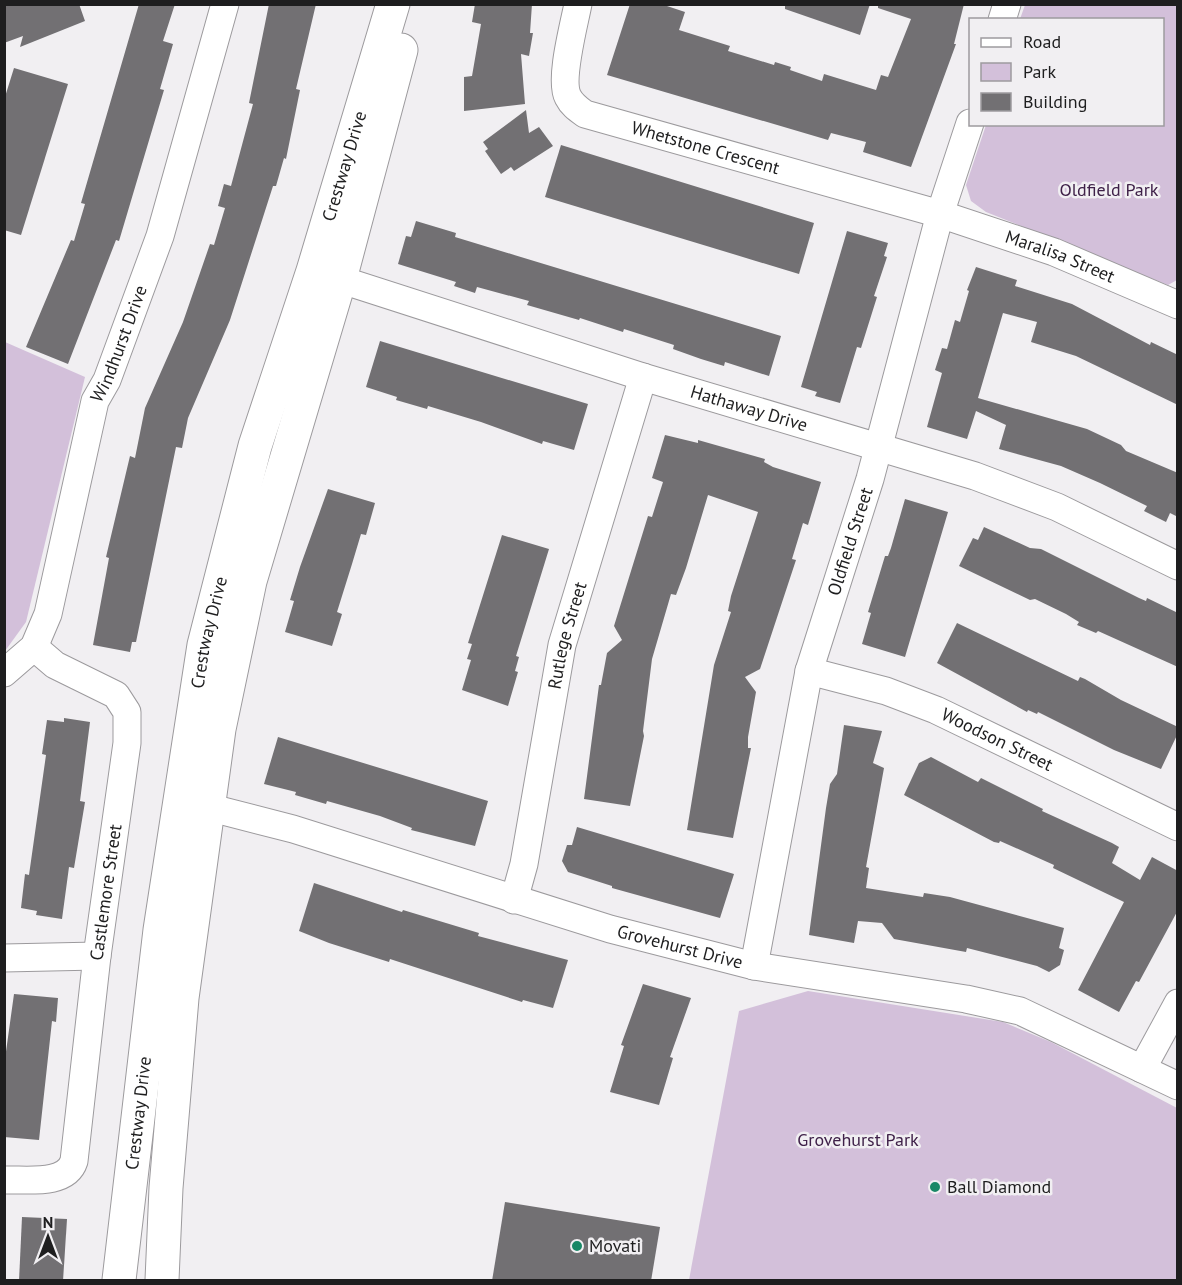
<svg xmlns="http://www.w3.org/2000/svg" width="1182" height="1285" viewBox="0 0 1182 1285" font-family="'PT Sans',sans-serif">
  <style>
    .park { fill: #d3c0da }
    .building { fill: #727073 }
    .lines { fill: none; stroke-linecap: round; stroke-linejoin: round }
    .minor-casing { stroke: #9c9a9d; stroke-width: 29 }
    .tertiary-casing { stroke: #9c9a9d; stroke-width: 35 }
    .minor { stroke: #fff; stroke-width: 27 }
    .tertiary { stroke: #fff; stroke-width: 33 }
    .poi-dot { fill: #198866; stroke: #f1eff2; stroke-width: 2 }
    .labels { text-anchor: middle; stroke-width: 5; stroke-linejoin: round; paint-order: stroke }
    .street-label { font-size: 18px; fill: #1e1e1f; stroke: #f1eff2 }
    .park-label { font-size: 18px; fill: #3f2149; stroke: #f1eff2 }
    .poi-label { font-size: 18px; fill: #1e1e1f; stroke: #f1eff2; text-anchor: start }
  </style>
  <rect width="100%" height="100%" fill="#f1eff2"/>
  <!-- park -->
  <g class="park">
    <path d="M1025 5H1177V280L1168 285 986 212 971 201 966 185 986 125 1162 124V20L1020 19Z"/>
    <path d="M5 342 85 377 26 622 5 651Z"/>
    <path d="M808 991 1003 1022 1051 1042 1177 1108V1280H689L739 1011Z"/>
  </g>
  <!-- building -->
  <g class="building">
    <path d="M4 4H79L85 21 20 47 23 36 4 43Z"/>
    <path d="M139 4H175L163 41 173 44 160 89 164 90 119 241 116 240 68 364 26 347 71 240 74 241 85 204 81 203Z"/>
    <path d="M269 4H316L296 89 300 90 286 159 284 158 276 186H273L230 320 188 418 182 448 176 447 136 642H132L130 652 93 645 109 558 106 557 130 456 135 458 145 408 183 322 210 244 214 245 225 208 218 206 224 184 231 186 253 104 249 103Z"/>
    <path d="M475 4H532L530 33H533L529 56 521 54 525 104 464 111V77L472 76 481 24 472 22Z"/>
    <path d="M630 4H661L685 12 679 30 730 46 728 51 774 65 775 62 791 67 790 70 822 81 824 74 876 90 881 75 888 77 911 19 878 8V4H964L954 44H956L911 167 863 152 866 142 831 133 828 140 607 75Z"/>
    <path d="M785 4H870L860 35 785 9Z"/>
    <path d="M14 68 68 84 21 235 4 230V100Z"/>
    <path d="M526 110 529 133 539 127 553 146 514 171 511 167 501 174 485 151 488 149 483 142Z"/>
    <path d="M561 145 814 223 799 274 545 197Z"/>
    <path d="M416 221 456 233 455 237 781 336 769 376 725 362 724 366 701 359 673 349 674 345 624 329 623 332 580 318 579 320 527 305 529 301 477 287 475 293 454 286 456 282 398 264 406 236 411 237Z"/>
    <path d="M847 231 888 243 884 256 887 257 874 296 877 297 861 348 857 347 840 403 815 396 817 392 801 387Z"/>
    <path d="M976 267 1017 280 1015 286 1072 304 1150 345 1151 342 1178 355V405L1076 356 1031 342 1037 322 1003 313 978 398 1087 429 1121 445 1126 451 1178 473V517L1170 513 1166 522 1144 511 1147 506 1100 483 1061 466 999 449 1006 425 976 411 967 439 927 427 942 373 935 370 942 348 947 349 955 320 960 322 969 291 967 290Z"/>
    <path d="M380 341 588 404 574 450 543 441 542 444 481 422 428 406 427 409 396 400 397 397 366 387Z"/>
    <path d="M665 435 698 443V440L765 459 764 462 773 467 821 482 808 525 803 523 792 559 796 560 760 669 745 677 756 692 748 737V748H751L733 838 687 830 714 665 731 612 728 611 731 596 758 512 708 495 686 568 676 595 671 594 652 659 643 731 644 736 630 806 584 799 599 685H601L607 653 622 640 614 626 648 516 652 517 663 482 652 478Z"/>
    <path d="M328 489 375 503 366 535 361 534 352 564 337 612 342 614 332 646 285 632 294 601 290 600 300 567Z"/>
    <path d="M905 499 948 512 905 657 862 644 871 613 868 612 885 556H888L891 548Z"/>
    <path d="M984 527 1030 548 1041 549 1139 598 1146 601 1147 598 1178 613V667L1098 631 1096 633 1077 625 1079 622 1066 614 1035 599 1030 600 959 566 973 538 978 540Z"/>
    <path d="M502 535 549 549 516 656 519 657 515 671 518 672 508 706 462 690 471 660 467 659 472 644 468 643Z"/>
    <path d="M957 623 1078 681 1080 677 1085 679 1121 700 1178 727V733L1161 769 1114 750 1038 712 1037 714 1028 710 1027 712 937 663Z"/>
    <path d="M64 718 90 722 80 801 85 802 74 868 69 867 62 919 36 915 37 911 21 908 25 874 29 875 46 755 42 754 47 720 64 722Z"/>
    <path d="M844 725 882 731 873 763 884 768 866 867 869 868 866 888 923 897 924 893 950 897 1064 928 1059 948 1064 950 1060 965 1049 972 1037 966 967 948 966 952 894 939 882 923 858 921 854 943 809 935 826 808 830 784 837 774Z"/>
    <path d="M278 737 488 801 475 846 411 830 412 828 380 816 327 801 326 804 295 795 296 792 264 784Z"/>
    <path d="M931 757 978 782 981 778 1043 809 1042 811 1112 843 1119 847 1112 863 1140 880 1152 857 1178 871V910L1139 982 1136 981 1119 1012 1078 990 1124 902 1053 868 1054 865 1000 841 999 843 994 842 904 795 919 763Z"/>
    <path d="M577 827 734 874 720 918 612 888V886L568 872 562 861 567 845H572Z"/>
    <path d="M314 883 402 912 403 910 479 933 478 936 568 960 553 1008 523 1000 522 1002 390 959 389 962 329 943 299 931Z"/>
    <path d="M643 984 691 998 670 1057 673 1058 659 1105 610 1092 624 1046 621 1045Z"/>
    <path d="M14 994 58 998 56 1022 52 1021 39 1140 4 1137V1066Z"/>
    <path d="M505 1202 660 1227 651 1281H492Z"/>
    <path d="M22 1217 67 1219 63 1281H19Z"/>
  </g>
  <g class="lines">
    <defs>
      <g id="minor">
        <path id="s1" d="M578 4C574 25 559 80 568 97 572 105 578 109 585 114L940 214 1054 252 1178 305"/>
        <path d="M1002 20 1007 4"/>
        <path id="s2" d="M320 273 643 377 975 476 1057 507 1178 566"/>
        <path id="s3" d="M809 671 886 691 936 710 1178 827"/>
        <path id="s4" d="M4 673 34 647 48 614 95 401 107 380 160 236 225 4"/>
        <path id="s5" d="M188 802 293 829 610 929 754 966 966 999 1020 1011 1178 1086"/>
        <path id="s6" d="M514 900 524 864 562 645 643 377"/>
        <path d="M4 958 97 956"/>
        <path id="s7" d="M754 966 809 671 870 479 940 214 970 123"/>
        <path d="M1142 1069 1178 1003"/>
        <path id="s8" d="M4 1180C26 1179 66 1186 74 1161L97 956 127 743V712L116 695 55 665 34 647"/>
      </g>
      <g id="tertiary">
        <path id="s9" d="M119 1280 160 930 204 645 255 446 313 271 393 4"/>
        <path d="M162 1280 166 1188 182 998 219 729 250 581 340 279 401 50"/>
      </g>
    </defs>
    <!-- minor casing -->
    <use href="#minor" class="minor-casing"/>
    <!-- tertiary casing -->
    <use href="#tertiary" class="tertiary-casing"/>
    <!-- minor -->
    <use href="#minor" class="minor"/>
    <!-- tertiary -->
    <use href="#tertiary" class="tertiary"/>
  </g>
  <!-- markers -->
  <g class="poi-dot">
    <circle cx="935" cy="1187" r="6"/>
    <circle cx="577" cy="1246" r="6"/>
  </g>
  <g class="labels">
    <!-- street labels -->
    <g class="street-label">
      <text dy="6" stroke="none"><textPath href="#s1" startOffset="244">Whetstone Crescent</textPath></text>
      <text dy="6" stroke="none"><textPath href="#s9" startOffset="1140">Crestway Drive</textPath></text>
      <text dy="6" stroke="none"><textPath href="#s1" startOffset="615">Maralisa Street</textPath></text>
      <text dy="6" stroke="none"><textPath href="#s4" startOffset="356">Windhurst Drive</textPath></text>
      <text dy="6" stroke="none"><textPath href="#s2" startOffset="450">Hathaway Drive</textPath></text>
      <text dy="6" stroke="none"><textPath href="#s7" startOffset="436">Oldfield Street</textPath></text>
      <text dy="6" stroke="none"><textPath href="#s9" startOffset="654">Crestway Drive</textPath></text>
      <text dy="6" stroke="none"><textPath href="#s6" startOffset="270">Rutlege Street</textPath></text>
      <text dy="6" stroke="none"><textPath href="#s3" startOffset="201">Woodson Street</textPath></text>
      <text dy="6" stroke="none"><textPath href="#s8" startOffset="348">Castlemore Street</textPath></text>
      <text dy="6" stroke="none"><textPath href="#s5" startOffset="513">Grovehurst Drive</textPath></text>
      <text dy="6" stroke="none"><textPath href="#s9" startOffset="168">Crestway Drive</textPath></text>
    </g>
    <!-- park labels -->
    <g class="park-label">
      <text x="1109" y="196">Oldfield Park</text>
      <text x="858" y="1146">Grovehurst Park</text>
    </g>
    <!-- poi labels -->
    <g class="poi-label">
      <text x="947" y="1193">Ball Diamond</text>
      <text x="589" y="1252">Movati</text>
    </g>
  </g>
  <!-- border -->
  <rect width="1182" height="1285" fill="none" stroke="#1e1e1f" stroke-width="12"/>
  <!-- legend -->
  <rect x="969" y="18" width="195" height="108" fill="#f1eff2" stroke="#9d9b9e" stroke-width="1.5"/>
  <rect x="981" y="38" width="30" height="9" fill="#ffffff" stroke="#9d9b9e" stroke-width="1.5"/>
  <text x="1023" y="48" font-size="18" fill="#1e1e1f">Road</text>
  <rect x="981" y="63" width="30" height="18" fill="#d3c0da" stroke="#9d9b9e" stroke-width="1.5"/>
  <text x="1023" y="78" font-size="18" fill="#1e1e1f">Park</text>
  <rect x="981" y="93" width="30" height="18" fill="#727073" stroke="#9d9b9e" stroke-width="1.5"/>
  <text x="1023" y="108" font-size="18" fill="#1e1e1f">Building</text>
  <!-- north arrow -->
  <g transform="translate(48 1237)" stroke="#f1eff2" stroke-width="4.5" paint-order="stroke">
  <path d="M0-4.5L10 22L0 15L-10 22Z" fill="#1e1e1f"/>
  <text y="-9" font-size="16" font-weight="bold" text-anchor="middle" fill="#1e1e1f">N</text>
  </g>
</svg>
